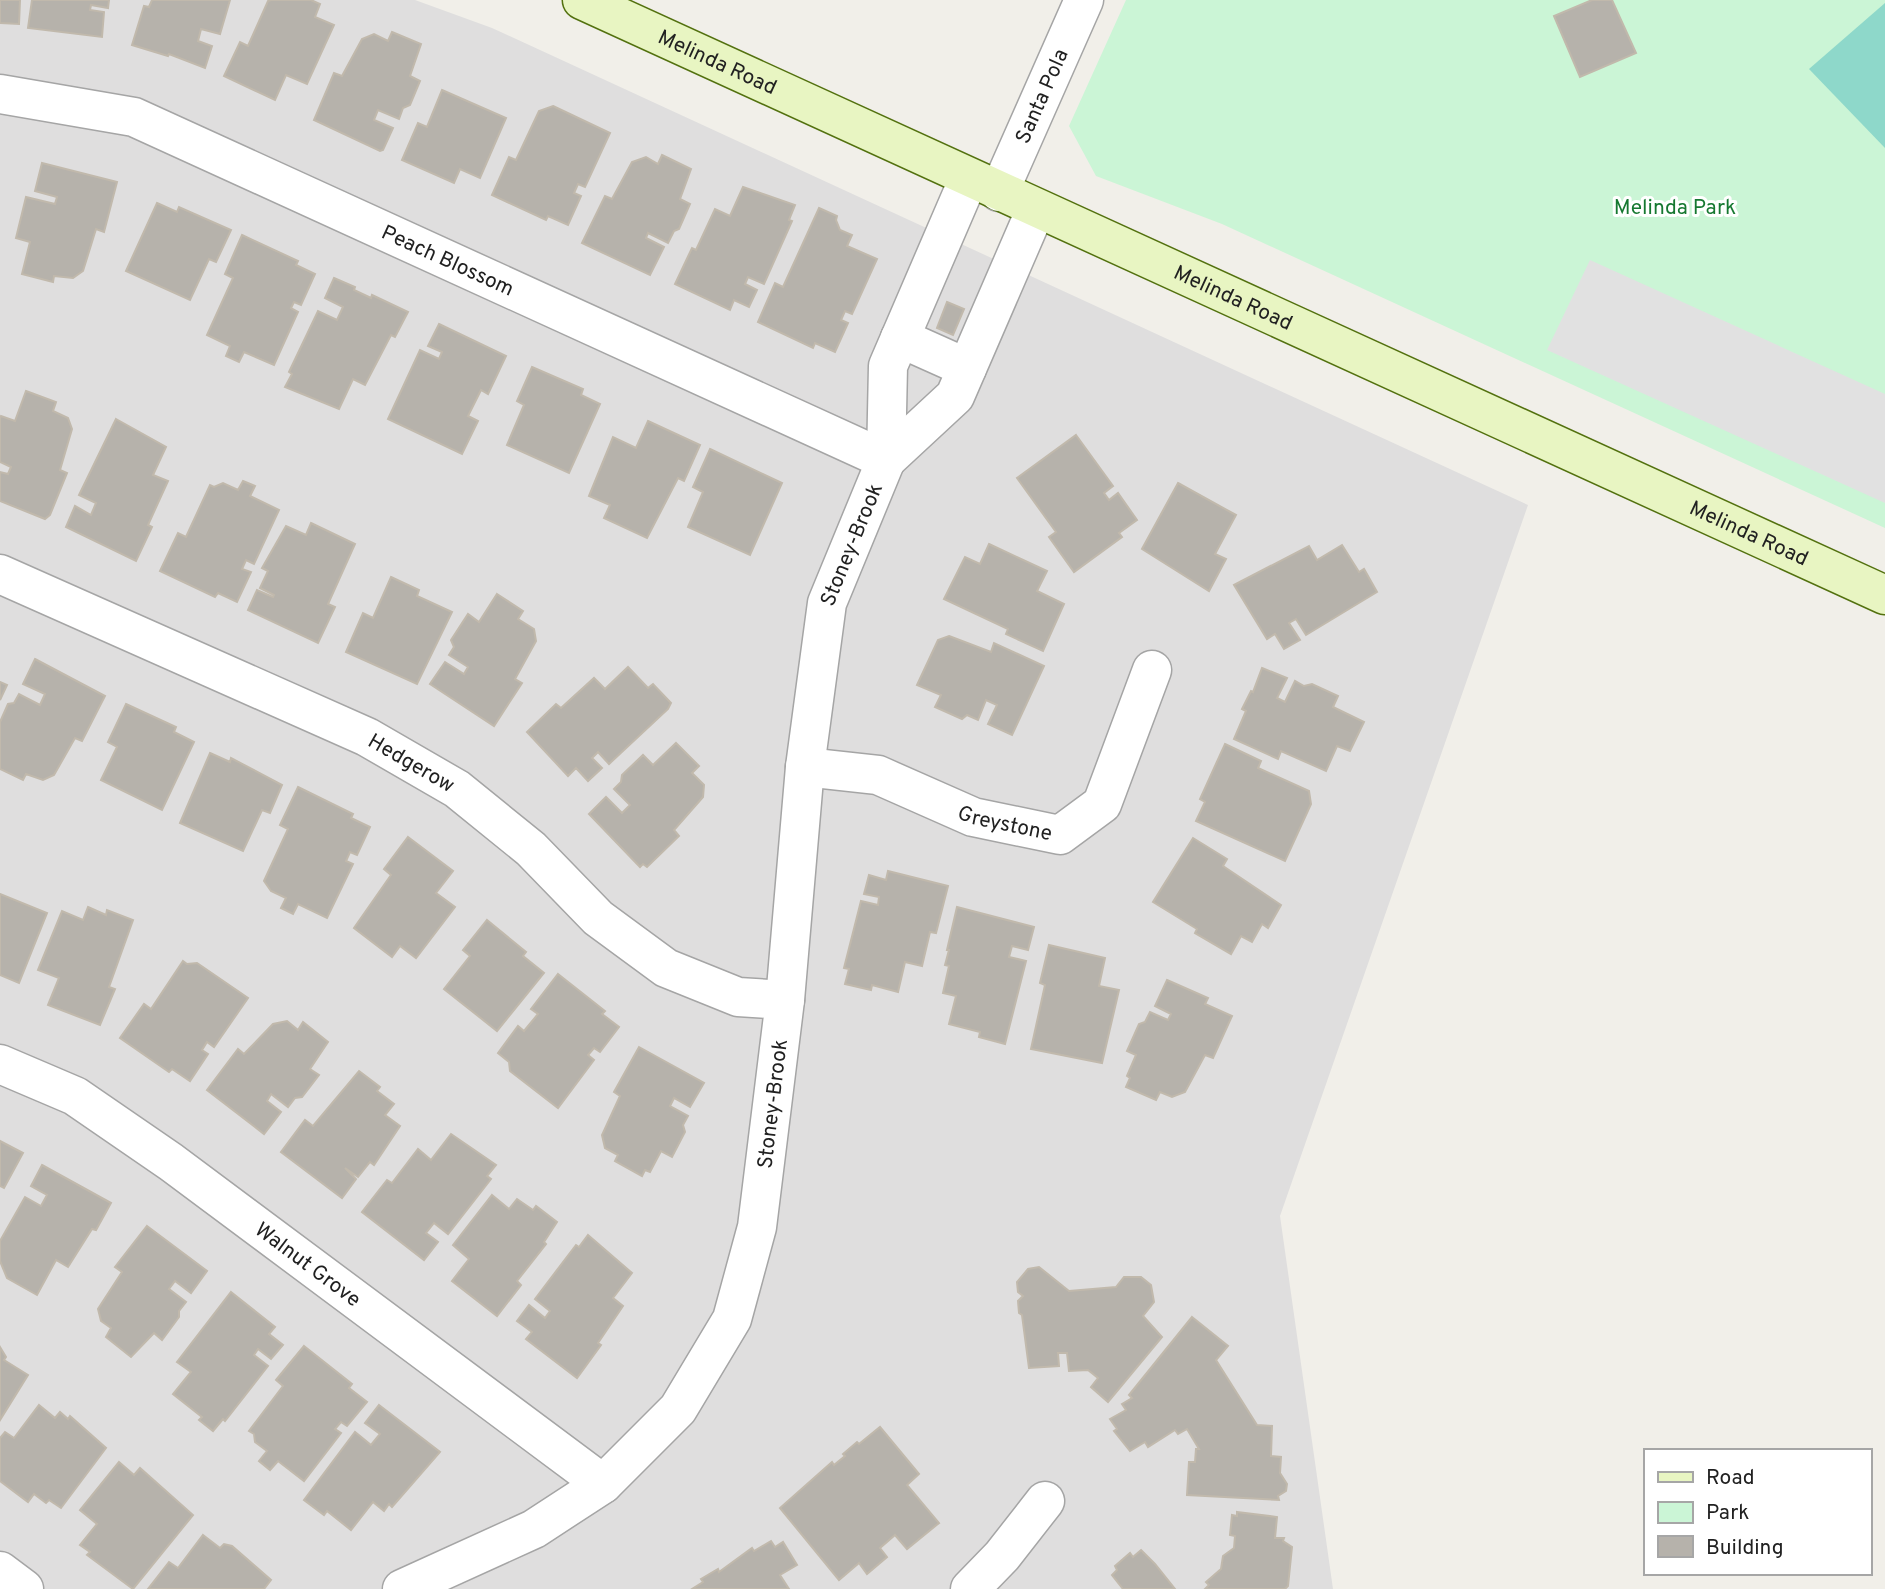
<svg xmlns="http://www.w3.org/2000/svg" width="1885" height="1589" viewBox="0 0 1885 1589" font-family="Overpass,sans-serif">
  <style>
    .residential { fill: #dfdede }
    .park { fill: #cbf5d6 }
    .pitch { fill: #8ed8ca }
    .parking { fill: #e1e1e1 }
    .building { fill: #b6b2ab; stroke: #c1b9ac; stroke-width: 2 }
    .lines { fill: none; stroke-linecap: round; stroke-linejoin: round }
    .minor-casing { stroke: #a5a5a5; stroke-width: 41 }
    .secondary-casing { stroke: #53710f; stroke-width: 41 }
    .minor { stroke: #fff; stroke-width: 38 }
    .secondary { stroke: #e8f5c2; stroke-width: 38 }
    .labels { text-anchor: middle; stroke-width: 6; stroke-linejoin: round; paint-order: stroke }
    .street-label { font-size: 21px; fill: #212121; stroke: #fff }
    .park-label { font-size: 21px; fill: #167831; stroke: #fff }
  </style>
  <rect width="100%" height="100%" fill="#f1efe9"/>
  <!-- residential -->
  <path class="residential" d="M0 0H415L492 28 1528 505 1280 1216 1333 1589H0Z"/>
  <!-- park -->
  <path class="park" d="M1126 0H1885V528L1222 224 1096 176 1069 126Z"/>
  <!-- pitch -->
  <path class="pitch" d="M1885 3V148L1809 69Z"/>
  <!-- parking -->
  <path class="parking" d="M1590 260 1885 394V503L1547 350Z"/>
  <!-- building -->
  <g class="building">
    <path d="M0 0H20L19 24 0 23Z"/>
    <path d="M32 0H109L108 8 91 5 90 10 104 12 102 37 28 28Z"/>
    <path d="M152 0H230L220 34 201 29 198 41 212 46 205 68 169 54 168 56 132 45 144 6 149 7Z"/>
    <path d="M271 0H311L320 4 315 17 334 25 307 84 286 75 275 100 224 76 240 42 248 46 268 1Z"/>
    <path d="M1592 0H1612L1636 53 1580 77 1554 16Z"/>
    <path d="M392 32 421 44 410 76 420 81 410 105 403 108 399 119 378 110 374 120 393 128 383 150 380 151 314 120 334 73 342 76 362 39 374 34 388 41Z"/>
    <path d="M442 90 506 118 480 178 460 169 454 183 402 160 418 123 427 127Z"/>
    <path d="M553 106 610 133 585 187 578 184 574 193 581 196 568 225 548 216 546 220 492 195 509 157 516 160 539 111Z"/>
    <path d="M662 155 691 169 680 199 690 204 679 229 674 231 668 243 648 233 646 238 664 247 650 275 582 243 605 196 612 199 632 162 646 157 658 164Z"/>
    <path d="M42 163 117 182 104 232 96 229 83 271 73 278 54 276 53 282 22 274 30 242 16 238 26 197 55 204 57 197 35 191Z"/>
    <path d="M743 187 795 205 789 220 792 221 764 284 748 277 745 284 757 290 749 307 734 300 730 310 675 284 692 248 696 250 715 209 730 216Z"/>
    <path d="M157 203 177 212 179 207 231 230 216 262 209 259 190 300 126 271Z"/>
    <path d="M819 208 837 216 836 220 840 230 852 235 847 246 877 259 852 314 845 311 841 320 848 323 835 352 815 343 813 348 758 322 775 283 783 287Z"/>
    <path d="M242 235 298 261 296 265 315 274 301 305 294 302 291 308 298 312 274 365 244 352 239 362 226 356 230 346 207 335 233 278 225 274Z"/>
    <path d="M334 278 355 287 354 290 371 298 372 295 408 312 395 337 391 335 365 385 353 379 339 409 285 387 292 374 289 372 318 311 337 320 343 307 325 298Z"/>
    <path d="M947 302 964 309 953 335 937 328Z"/>
    <path d="M439 324 506 356 488 394 481 390 468 416 478 421 462 454 388 419 420 350 439 359 442 352 428 346Z"/>
    <path d="M532 367 583 389 581 395 600 404 569 473 507 445 524 405 517 401Z"/>
    <path d="M26 391 56 402 53 411 68 418 72 429 60 470 67 473 50 515 45 519 0 501V472L8 474 11 467 0 462V418L1 416 15 421Z"/>
    <path d="M116 419 166 447 153 475 168 481 148 525 152 527 136 561 66 527 75 506 91 515 96 503 79 495Z"/>
    <path d="M648 421 700 445 684 481 678 478 647 538 604 518 610 505 589 496 613 437 636 448Z"/>
    <path d="M1076 435 1113 486 1104 493 1109 500 1118 493 1137 520 1119 533 1122 537 1074 572 1049 537 1056 532 1017 478Z"/>
    <path d="M710 449 782 483 750 555 688 527 703 492 693 487Z"/>
    <path d="M243 481 255 486 250 496 279 510 254 564 246 560 242 569 251 572 237 602 218 593 215 597 160 571 178 533 186 537 210 485 214 487 223 483 238 490Z"/>
    <path d="M1178 483 1236 515 1215 554 1226 559 1209 591 1142 549Z"/>
    <path d="M311 523 355 544 328 604 335 607 318 643 248 610 257 590 273 597 274 595 260 588 268 571 262 568 286 526 306 535Z"/>
    <path d="M989 544 1047 571 1037 591 1064 604 1043 651 1006 634 1008 629 944 599 965 557 980 564Z"/>
    <path d="M1342 545 1359 572 1364 569 1377 592 1306 635 1296 619 1289 623 1300 640 1284 649 1275 634 1267 639 1234 585 1309 546 1317 560Z"/>
    <path d="M391 577 419 590 417 596 452 612 417 684 346 652 363 613 373 618Z"/>
    <path d="M497 594 523 611 518 619 534 629 536 641 515 679 522 683 494 726 430 684 445 662 464 674 468 667 449 655 454 647 451 640 468 614 479 622Z"/>
    <path d="M949 636 991 652 994 643 1044 666 1012 735 988 724 997 705 986 700 978 720 967 715 962 719 935 707 941 695 917 685 938 640Z"/>
    <path d="M35 659 105 696 82 741 75 738 54 775 43 780 26 774 23 780 0 769V722L8 704 14 703 19 694 40 705 45 694 23 684Z"/>
    <path d="M628 667 648 688 653 684 671 703 668 709 609 764 598 752 592 758 602 768 588 781 576 768 568 776 527 732 556 704 561 708 594 678 605 689Z"/>
    <path d="M1262 668 1287 678 1277 698 1285 702 1295 681 1304 686 1312 684 1338 696 1333 707 1364 722 1350 751 1337 746 1326 771 1281 751 1278 759 1234 739 1246 711 1242 709 1251 691 1253 692Z"/>
    <path d="M0 682 7 685 0 700Z"/>
    <path d="M126 704 176 727 174 732 194 742 162 810 101 780 117 747 108 742Z"/>
    <path d="M676 743 699 766 692 773 704 785 703 797 674 830 679 836 647 867 643 864 640 867 589 814 606 797 622 813 630 805 614 789 621 782 622 775 643 755 653 765Z"/>
    <path d="M1225 744 1261 761 1258 768 1309 791 1311 804 1285 861 1196 821 1205 802 1200 799Z"/>
    <path d="M210 753 230 762 231 758 282 785 270 813 262 810 243 851 180 823Z"/>
    <path d="M298 787 353 814 351 818 370 827 357 855 350 852 346 861 353 864 327 918 298 904 293 914 281 908 286 898 271 891 264 881 288 829 280 825Z"/>
    <path d="M408 837 453 871 436 893 455 907 416 958 400 946 392 957 354 928 391 875 384 869Z"/>
    <path d="M1193 838 1227 859 1223 866 1281 905 1268 928 1262 924 1252 942 1241 936 1231 954 1195 933 1197 929 1153 902Z"/>
    <path d="M888 871 948 886 936 933 930 932 922 966 905 962 898 992 872 985 871 990 845 984 849 969 844 968 861 901 878 905 879 897 864 894 869 875 886 880Z"/>
    <path d="M0 894 47 913 19 983 0 975Z"/>
    <path d="M88 907 106 915 107 910 133 920 109 987 115 989 100 1025 48 1005 59 978 38 970 62 911 83 920Z"/>
    <path d="M957 907 1034 927 1028 950 1012 946 1009 957 1026 961 1005 1044 979 1037 980 1032 949 1024 956 996 943 993 949 966 945 965 949 950H947Z"/>
    <path d="M487 920 526 952 523 956 544 973 497 1031 444 989 470 956 463 950Z"/>
    <path d="M1049 945 1105 958 1099 986 1119 990 1102 1063 1031 1049 1045 985 1040 983Z"/>
    <path d="M183 961 187 964 197 963 248 998 214 1047 207 1042 202 1050 208 1054 190 1081 172 1069 169 1072 120 1038 144 1004 151 1009Z"/>
    <path d="M558 974 605 1011 602 1014 619 1027 600 1052 594 1048 588 1055 594 1060 558 1108 510 1071 509 1062 498 1053 518 1026 524 1031 538 1014 531 1009Z"/>
    <path d="M1167 980 1208 998 1205 1004 1232 1016 1213 1058 1205 1055 1185 1092 1172 1097 1160 1092 1156 1100 1126 1087 1130 1078 1127 1076 1136 1055 1127 1051 1139 1024 1145 1022 1150 1012 1168 1020 1171 1014 1155 1006Z"/>
    <path d="M287 1021 298 1030 303 1022 328 1042 310 1069 319 1075 302 1097 295 1098 288 1107 271 1094 267 1101 281 1112 264 1134 207 1090 238 1049 244 1054 273 1024Z"/>
    <path d="M639 1047 704 1083 690 1107 674 1098 670 1106 688 1116 683 1125 685 1132 672 1157 661 1151 650 1172 645 1170 642 1176 615 1161 618 1155 605 1148 602 1135 620 1096 614 1092Z"/>
    <path d="M359 1071 380 1087 377 1091 394 1104 385 1115 400 1126 374 1165 370 1162 358 1177 345 1168 356 1179 342 1198 281 1152 305 1120 313 1126Z"/>
    <path d="M451 1134 496 1165 487 1176 491 1179 448 1234 434 1223 426 1233 438 1242 424 1260 362 1212 387 1180 392 1183 418 1149 431 1160Z"/>
    <path d="M0 1141 23 1153 4 1188 0 1186Z"/>
    <path d="M42 1165 111 1203 96 1230 92 1229 68 1267 56 1260 37 1295 7 1278 0 1261V1241L25 1197 41 1206 47 1195 31 1186Z"/>
    <path d="M492 1195 509 1209 517 1199 533 1210 536 1206 557 1222 544 1242 546 1244 517 1281 521 1285 497 1316 452 1281 469 1259 453 1245Z"/>
    <path d="M147 1226 207 1271 191 1293 175 1281 169 1289 186 1302 179 1311V1317L162 1340 154 1333 131 1357 106 1337 111 1328 101 1321 98 1309 122 1272 115 1267Z"/>
    <path d="M588 1235 632 1273 613 1298 623 1306 598 1343 601 1345 577 1378 526 1339 532 1332 517 1321 529 1305 545 1318 550 1311 535 1299 576 1245 579 1247Z"/>
    <path d="M1039 1267 1069 1291 1116 1287 1124 1277H1141L1151 1285 1154 1302 1143 1316 1162 1337 1108 1402 1091 1387 1098 1378 1088 1370 1069 1371 1067 1353H1058L1059 1366 1029 1368 1022 1315 1019 1313 1018 1301 1023 1296 1018 1292 1017 1282 1028 1269Z"/>
    <path d="M231 1292 275 1327 269 1334 283 1345 271 1359 258 1349 254 1355 268 1366 225 1421 223 1419 213 1431 199 1420 202 1417 173 1394 191 1372 177 1362Z"/>
    <path d="M1192 1317 1228 1346 1216 1360 1257 1425 1272 1426 1271 1456 1281 1457 1280 1473 1287 1484 1286 1491 1278 1496 1279 1500 1187 1495 1189 1462H1195L1196 1449H1199L1187 1429 1178 1434 1175 1430 1148 1447 1145 1442 1130 1451 1114 1431 1117 1429 1110 1419 1126 1410 1122 1404 1132 1398 1129 1395Z"/>
    <path d="M304 1346 352 1384 349 1388 367 1402 347 1426 341 1422 335 1429 341 1433 304 1481 278 1461 270 1470 259 1461 267 1451 255 1442 254 1434 249 1431 283 1386 276 1380Z"/>
    <path d="M0 1347 6 1357 4 1360 28 1375 0 1420Z"/>
    <path d="M39 1405 55 1418 60 1412 68 1419 70 1416 106 1448 61 1508 49 1500 46 1503 34 1494 28 1502 0 1481V1438L5 1432 14 1438Z"/>
    <path d="M379 1405 440 1452 392 1507 389 1504 384 1511 373 1502 351 1530 327 1511 324 1515 304 1500 355 1432 371 1445 380 1434 365 1423Z"/>
    <path d="M880 1427 919 1474 907 1485 939 1523 907 1549 895 1535 880 1548 887 1557 867 1574 859 1563 839 1580 780 1508 832 1462 834 1465 845 1456 843 1454 857 1442 859 1444Z"/>
    <path d="M119 1462 134 1475 140 1468 193 1515 133 1589 87 1555 90 1552 80 1545 97 1524 80 1510Z"/>
    <path d="M1237 1512 1277 1517 1275 1538H1284L1283 1541 1292 1547 1288 1586 1285 1589H1205L1209 1585 1206 1582 1221 1569 1223 1556 1234 1548 1235 1536 1230 1535 1232 1515 1237 1516Z"/>
    <path d="M203 1535 220 1548 224 1544 232 1546 271 1580 264 1589H148L169 1562 178 1568Z"/>
    <path d="M771 1541 775 1547 783 1542 797 1565 780 1575 789 1589H692L703 1582 701 1579 718 1569 719 1572 752 1548 754 1551Z"/>
    <path d="M1141 1550 1155 1564 1175 1589H1123L1112 1575 1117 1570 1115 1566 1130 1553 1133 1557Z"/>
  </g>
  <g class="lines">
    <defs>
      <g id="minor">
        <path id="s1" d="M0 94 134 117 886 460"/>
        <path id="s2" d="M999 192 1084 0"/>
        <path d="M900 338 967 368"/>
        <path d="M886 460 955 396 1036 209"/>
        <path id="s3" d="M0 574 367 737 457 789 531 849 598 918 666 968 738 997 785 1000"/>
        <path id="s4" d="M805 767 878 775 973 817 1060 835 1102 804 1152 670"/>
        <path id="s5" d="M0 1064 75 1096 171 1162 603 1484"/>
        <path d="M0 1571 24 1589"/>
        <path id="s6" d="M402 1589 534 1529 603 1484 678 1409 732 1319 757 1227 785 1000 805 767 827 603 886 460 888 366 969 178"/>
        <path d="M970 1589 1002 1556 1045 1501"/>
      </g>
      <g id="secondary">
        <path id="s7" d="M582 0 1885 595"/>
      </g>
    </defs>
    <!-- minor casing -->
    <use href="#minor" class="minor-casing"/>
    <!-- secondary casing -->
    <use href="#secondary" class="secondary-casing"/>
    <!-- minor -->
    <use href="#minor" class="minor"/>
    <!-- secondary -->
    <use href="#secondary" class="secondary"/>
  </g>
  <g class="labels">
    <!-- street labels -->
    <g class="street-label">
      <text dy="7" stroke="none"><textPath href="#s7" startOffset="149">Melinda Road</textPath></text>
      <text dy="7" stroke="none"><textPath href="#s2" startOffset="105">Santa Pola</textPath></text>
      <text dy="7" stroke="none"><textPath href="#s1" startOffset="481">Peach Blossom</textPath></text>
      <text dy="7" stroke="none"><textPath href="#s7" startOffset="716">Melinda Road</textPath></text>
      <text dy="7" stroke="none"><textPath href="#s7" startOffset="1283">Melinda Road</textPath></text>
      <text dy="7" stroke="none"><textPath href="#s6" startOffset="1225">Stoney-Brook</textPath></text>
      <text dy="7" stroke="none"><textPath href="#s3" startOffset="453">Hedgerow</textPath></text>
      <text dy="7" stroke="none"><textPath href="#s4" startOffset="210">Greystone</textPath></text>
      <text dy="7" stroke="none"><textPath href="#s6" startOffset="658">Stoney-Brook</textPath></text>
      <text dy="7" stroke="none"><textPath href="#s5" startOffset="369">Walnut Grove</textPath></text>
    </g>
    <!-- park labels -->
    <g class="park-label">
      <text x="1675" y="214">Melinda Park</text>
    </g>
  </g>
  <!-- legend -->
  <rect x="1644" y="1449" width="228" height="126" fill="#ffffff" stroke="#a6a6a6" stroke-width="2"/>
  <rect x="1658" y="1472" width="35" height="10" fill="#e8f5c2" stroke="#a6a6a6" stroke-width="2"/>
  <text x="1706" y="1484" font-size="21" fill="#212121">Road</text>
  <rect x="1658" y="1502" width="35" height="21" fill="#cbf5d6" stroke="#a6a6a6" stroke-width="2"/>
  <text x="1706" y="1519" font-size="21" fill="#212121">Park</text>
  <rect x="1658" y="1536" width="35" height="21" fill="#b6b2ab" stroke="#a6a6a6" stroke-width="2"/>
  <text x="1706" y="1554" font-size="21" fill="#212121">Building</text>
</svg>
